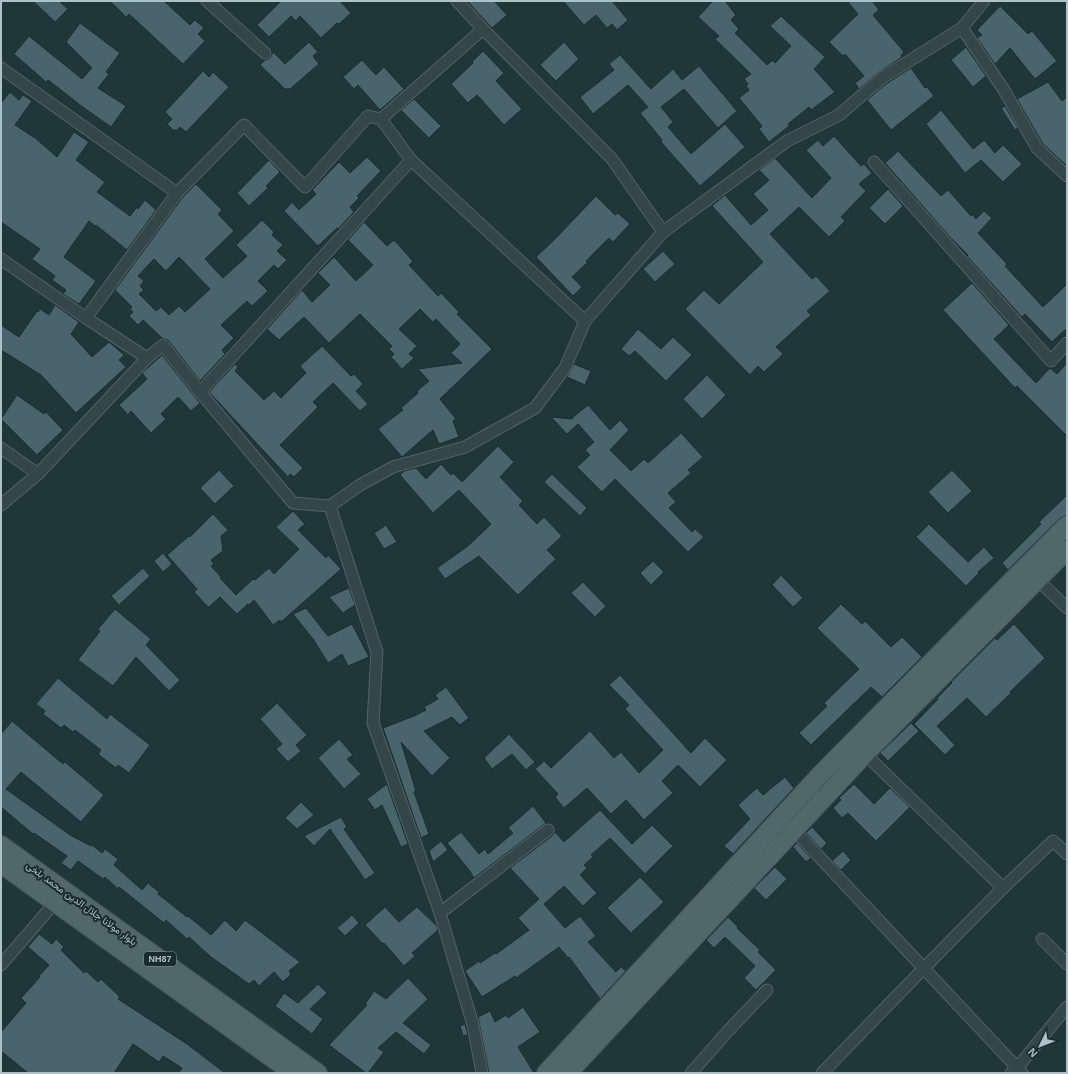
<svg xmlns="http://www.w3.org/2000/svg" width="1068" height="1074" viewBox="0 0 1068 1074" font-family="Helvetica,Vazirmatn,sans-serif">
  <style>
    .building { fill: #49646a; stroke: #1a2d32; fill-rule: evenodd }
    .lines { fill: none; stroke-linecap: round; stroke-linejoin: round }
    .minor-casing { stroke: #506469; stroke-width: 13 }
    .primary-casing { stroke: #3f5258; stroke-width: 20 }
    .minor { stroke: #33474b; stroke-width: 11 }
    .primary { stroke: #50676c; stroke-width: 18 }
    .labels { text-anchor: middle; stroke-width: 4; stroke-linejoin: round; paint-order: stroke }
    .shield { fill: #182b30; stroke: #80959a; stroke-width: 1 }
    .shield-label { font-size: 9px; font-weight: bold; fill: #adc2c8 }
    .street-label { font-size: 10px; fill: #adc2c8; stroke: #182b30 }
  </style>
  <rect width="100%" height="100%" fill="#1f363b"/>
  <!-- building -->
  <g class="building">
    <path d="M33 1H59L68 9 55 22Z"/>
    <path d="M110 1H164L190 25 195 20 204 28 198 34 205 41 183 64 129 14 126 17Z"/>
    <path d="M281 1H340L351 13 339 24 337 23 321 38 300 16 296 21 291 16 269 37 257 25Z"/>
    <path d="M467 1H494L507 15 492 28Z"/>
    <path d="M563 1H612L628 20 617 30 612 24 607 28 596 15 584 25Z"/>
    <path d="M713 1H725L736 15 731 20 739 29 735 33 767 65 773 60 775 63 791 46 770 26 781 16 825 57 814 69 835 92 811 110 809 107 788 124 789 126 769 142 759 129 762 126 739 98 749 90 746 86 748 84 744 79 751 74 715 39 719 36 698 17Z"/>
    <path d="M847 1H872L879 10 873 15 904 52 901 55 902 57 878 73 859 89 855 83 864 76 845 54 843 56 829 42 858 14Z"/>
    <path d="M1000 6 1028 34 1032 31 1057 61 1035 79 1010 48 995 64 977 38 982 35 977 30Z"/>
    <path d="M80 23 120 53 106 72 109 74 98 88 126 106 111 127 84 108 48 80 46 82 14 54 29 36 82 79 92 68 66 42Z"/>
    <path d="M309 42 318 52 313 56 319 64 290 89H285L260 65 265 60 270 58 273 52 285 64Z"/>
    <path d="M564 42 579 59 556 81 540 65Z"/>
    <path d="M966 47 986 76 973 87 951 60Z"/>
    <path d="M483 51 504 73 496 81 522 109 504 125 477 95 468 103 451 84 473 63 472 62Z"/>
    <path d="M620 55 651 89 673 69 682 80 699 66 737 111 718 128 684 89 661 107 673 122 668 127 691 154 725 124 745 147 700 186 661 142 662 140 640 113 648 107 628 85 593 114 580 97 614 70 609 64Z"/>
    <path d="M362 60 376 75 384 67 404 89 380 110 358 85 354 89 343 77Z"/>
    <path d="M911 68 925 88 927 87 934 96 891 130 867 100 886 84Z"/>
    <path d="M203 71 209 77 213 72 229 87 186 132 180 127 178 130H173L167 124 172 119 165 112Z"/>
    <path d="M1048 82 1062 101 1067 97V166L1043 144 1017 99Z"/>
    <path d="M10 92 19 100 23 95 32 101 15 125 35 138 57 157 74 132 89 142 76 160 105 182 97 192 130 216 137 207 138 209 145 200 156 210 127 250 96 225 95 226 89 221 64 257 96 281 79 304 63 294 66 290 52 280 55 276 32 259 40 249 1 222V103Z"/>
    <path d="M414 99 441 126 429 138 401 110Z"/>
    <path d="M1005 106 1018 128 1015 130 1001 108Z"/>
    <path d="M941 110 973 149 984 140 995 153 1003 145 1022 164 1003 182 981 160 965 173 926 124Z"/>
    <path d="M834 136 861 166 864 164 872 173 859 184 866 191 841 217 845 221 829 237 799 207 770 234 812 279 816 276 830 291 807 311 811 315 776 347 783 354 764 372 758 366 750 375 685 309 704 290 719 304 763 262 712 206 725 195 751 225 768 210 753 194 769 180 759 170 775 158 812 198 831 178 806 150 818 140 823 146Z"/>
    <path d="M898 151 941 196 948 190 971 216 972 214 976 219 984 211 992 218 978 233 1007 264 1005 266 1043 307 1067 284V328L1052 342 1025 314 1022 317 1020 315 967 256 968 255 949 236 885 163Z"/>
    <path d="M367 157 381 171 357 196 359 198 350 207 354 212 338 229 337 228 318 246 284 211 292 202 299 210 316 194 312 190 339 162 350 173Z"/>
    <path d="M269 160 280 172 266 186 268 188 249 206 237 193Z"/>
    <path d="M196 184 222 210 218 214 234 231 205 259 223 278 247 256 236 245 262 220 274 232 272 235 283 245 277 251 287 260 278 269 274 265 258 281 268 291 252 306 247 301 221 325 234 338 222 350 225 354 200 381 168 340 162 338 143 320 138 325 129 316 133 312 130 309 132 307 115 290 182 198ZM179 257 210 289 185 312 179 306 169 315 161 307 156 311 139 294 144 290 140 286 144 281 138 276 154 259 166 271Z"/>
    <path d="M888 189 903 206 885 224 869 208Z"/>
    <path d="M596 196 615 215 618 213 630 224 613 242 609 238 586 261 588 262 572 277 582 287 573 296 536 257 556 238Z"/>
    <path d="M364 222 387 246 394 240 413 261 409 265 438 296 441 293 459 312 457 314 492 349 440 399 456 419 453 421 459 437 439 444 433 430 402 457 378 429 403 410 401 408 418 393 417 391 429 381 418 369 462 363 451 353 460 344 436 319 433 322 420 309 399 329 417 346 409 354 414 358 402 369 391 357 394 354 389 349 392 346 360 314 329 343 304 317 279 340 267 329 302 290 312 302 330 285 318 273 334 257 356 281 373 265 348 240Z"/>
    <path d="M663 251 675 264 655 282 643 269Z"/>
    <path d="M972 283 1009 325 994 339 1036 383 1050 368 1057 374 1067 363V436L1017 386 1015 388 943 310Z"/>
    <path d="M55 305 79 322 71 334 92 357 109 342 124 355 119 360 126 367 76 413 41 375 1 350V325L19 337 37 311 38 312 40 309 49 315Z"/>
    <path d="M638 329 661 349 673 337 692 355 666 381 635 351 629 356 621 349Z"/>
    <path d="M322 346 351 376 354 374 363 384 356 391 368 404 360 411 333 383 313 402 318 407 280 445 303 468 294 477 290 474 288 477 209 392 235 364 238 367 235 371 264 400 274 391 281 398 306 373 300 366Z"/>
    <path d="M162 355 200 403 191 411 178 397 161 414 166 419 151 433 131 411 128 415 119 405 147 379 142 373Z"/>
    <path d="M574 364 591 371 585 385 567 377Z"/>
    <path d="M707 375 726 395 702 419 683 399Z"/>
    <path d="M17 395 44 414 46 412 63 430 37 455 1 419Z"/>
    <path d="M588 405 610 430 620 420 629 430 610 450 631 471 644 459 648 463 681 433 703 457 688 470 691 473 668 493 676 502 669 508 692 532 695 529 704 537 688 552 615 479 602 492 577 467 590 455 585 450 594 442 578 424 567 434 551 417 573 419 572 418Z"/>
    <path d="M498 446 514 462 500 477 523 501 519 505 537 524 544 517 562 536 547 550 556 559 518 595 479 556 445 579 437 568 468 546 491 524 459 490 433 513 400 475 404 471 416 468 426 479 441 464 451 475 453 473 462 482Z"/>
    <path d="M219 470 234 486 215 504 200 488Z"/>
    <path d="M952 470 972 491 948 513 928 492Z"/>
    <path d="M552 474 587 508 580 516 544 482Z"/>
    <path d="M1067 495V515L1060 518 1008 570 1002 563 1041 524 1039 522Z"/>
    <path d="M293 511 305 524 298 530 326 558 328 555 341 569 281 622 280 620 273 625 254 600 249 605 248 604 237 614 220 597 209 607 206 605 194 592 197 589 167 555 189 536 190 537 213 514 228 530 221 536 223 551 211 560 214 564 211 566 221 577 220 578 236 595 253 579 255 580 269 568 274 574 299 549 276 527Z"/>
    <path d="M929 524 968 562 984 547 994 558 978 572 979 573 966 586 916 537Z"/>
    <path d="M386 525 397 542 384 549 374 533Z"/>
    <path d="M163 553 172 564 163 572 154 561Z"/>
    <path d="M653 561 664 572 651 585 640 573Z"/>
    <path d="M143 568 150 576 119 605 111 596Z"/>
    <path d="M781 575 803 598 793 607 772 585Z"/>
    <path d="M583 582 606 606 595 617 571 593Z"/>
    <path d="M349 588 355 605 343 613 329 597Z"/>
    <path d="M841 604 862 624 865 621 891 647 902 637 922 657 882 697 871 687 811 745 799 733 827 706 824 703 859 669 817 628Z"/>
    <path d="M306 608 328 636 352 624 369 657 348 666 342 654 328 663 313 639 293 614Z"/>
    <path d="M115 609 151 639 146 645 180 680 169 691 136 657 113 686 78 660 100 631 98 629Z"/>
    <path d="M1014 624 1045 658 1010 692 1011 693 986 717 967 698 937 726 955 745 945 755 914 724 938 699 937 698 952 683 951 682 995 638 997 640Z"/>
    <path d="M620 675 691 753 705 738 727 760 700 787 678 765 662 781 673 793 644 820 626 800 611 814 587 788 564 808 555 797 558 794 535 769 544 761 551 768 590 731 614 758 621 752 639 773 663 750 625 709 629 705 609 685Z"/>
    <path d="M58 678 107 719 110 714 150 745 129 773 118 765 116 768 98 754 101 750 75 730 73 732 64 725 61 728 43 714 45 711 36 704Z"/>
    <path d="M446 687 469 718 460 725 452 717 424 731 450 758 432 776 401 742 416 791 414 792 429 834 421 838 383 728 414 716 426 710 424 707 438 699 435 695Z"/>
    <path d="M277 703 307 735 296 745 301 751 288 762 276 749 282 744 260 719Z"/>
    <path d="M12 721 63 764 65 762 104 795 81 822 21 772 6 789 70 835 91 846 92 845 102 853 105 849 118 859 114 865 142 890 148 883 159 892 158 894 187 917 188 916 211 935 225 920 236 931 245 920 300 962 289 971 291 974 283 982 274 972 259 986 254 980 249 984 211 957 189 937 187 939 166 920 164 923 119 887 118 889 105 877 103 879 78 861 71 870 61 863 67 856 34 833 33 834 1 807V734Z"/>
    <path d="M911 723 919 731 888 761 880 753Z"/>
    <path d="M509 734 535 762 526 770 512 754 492 769 484 758Z"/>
    <path d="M339 739 353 755 347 759 361 774 344 789 318 758Z"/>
    <path d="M785 777 794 788 733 854 724 846 750 819 738 805 757 788 763 795Z"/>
    <path d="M387 784 408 844 401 847 382 805 375 810 367 799Z"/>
    <path d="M854 784 874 804 890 788 910 807 876 841 848 813 842 818 833 808 841 800 839 798Z"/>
    <path d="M301 802 314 815 297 829 285 818Z"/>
    <path d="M533 806 546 823 474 878 469 870 447 843 461 832 479 854 485 849 488 854 513 833 508 828Z"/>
    <path d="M600 810 632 844 652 825 673 846 645 874 610 838 591 855 593 857 584 865 587 868 580 875 597 893 583 906 564 886 544 904 565 928 580 916 596 936 588 942 616 972 621 967 626 971 600 999 569 957 568 958 559 947 516 978 515 976 482 997 465 971 479 961 480 963 495 953 496 954 529 930 518 918 539 899 510 868 552 836 555 832 564 842Z"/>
    <path d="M341 817 347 827 344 829 375 873 365 880 330 829 314 846 304 836Z"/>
    <path d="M812 827 827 843 821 849 806 833Z"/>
    <path d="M441 841 448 850 433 862 429 851Z"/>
    <path d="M797 843 811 858 806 862 793 847Z"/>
    <path d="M843 851 851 860 841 870 832 861Z"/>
    <path d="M775 867 787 879 766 900 754 888Z"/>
    <path d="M640 877 664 902 631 933 607 908Z"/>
    <path d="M385 907 399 922 417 907 437 926 438 930 412 953 415 956 404 966 384 943 383 944 365 925Z"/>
    <path d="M352 915 359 923 345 936 337 928Z"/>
    <path d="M728 917 738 927 737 928 760 950 758 952 776 970 756 990 744 978 755 966 725 937 714 948 706 940Z"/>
    <path d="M39 934 52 944 56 939 64 947 61 950 84 973 86 971 98 982 101 979 120 997 118 999 187 1044 225 1073H179L182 1068 163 1056 159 1062 133 1044 114 1073H28L1 1051V1032L26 1003 21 998 40 977 39 976 49 965 28 947Z"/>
    <path d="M408 978 428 999 403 1023 431 1045 424 1054 396 1032 378 1048 384 1052 368 1073H366L329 1045 367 1005 365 1004 374 991 386 999Z"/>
    <path d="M318 984 327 993 310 1009 323 1019 312 1034 275 1006 284 993 298 1003Z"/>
    <path d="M523 1007 540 1032 518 1047 534 1073H489L478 1017 490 1011 495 1022 506 1015 508 1018Z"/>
    <path d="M465 1024 468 1035 463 1036 460 1026Z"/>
  </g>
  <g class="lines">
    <defs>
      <g id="minor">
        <path d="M207 1 265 53"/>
        <path d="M457 1 483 29 612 159 663 232"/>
        <path d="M962 28 1004 90 1037 148 1067 176"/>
        <path d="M483 29 381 119 411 160 585 321"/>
        <path d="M1 68 177 193"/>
        <path d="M874 162 1051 361 1067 343"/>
        <path d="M1 259 86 318 147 358"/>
        <path d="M86 318 177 193 244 125 305 187 368 116 381 119"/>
        <path d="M200 392 411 160"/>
        <path d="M1 448 38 474"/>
        <path d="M1 505 38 474 147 358 163 345 200 392 293 503 330 506"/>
        <path d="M1038 580 1067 608"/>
        <path d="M865 754 1003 888"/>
        <path d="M794 830 1022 1073"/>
        <path d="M440 913 548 830"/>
        <path d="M1042 939 1067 964"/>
        <path d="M1 965 58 899"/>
        <path d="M482 1073 473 1025 440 913 373 723 377 652 330 506 360 485 393 467 465 447 535 408 565 368 585 321 663 232 787 141 839 115 882 78 962 28 984 1"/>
        <path d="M691 1073 728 1031 767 990"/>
        <path d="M822 1073 923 969 1003 888 1053 841 1067 854"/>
        <path d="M1011 1073 1017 1068 1067 1007"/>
      </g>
      <g id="primary">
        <path d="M1 845 318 1073"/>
        <path d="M1 864 293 1073"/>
        <path d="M546 1073 819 776 1067 525"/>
        <path d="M568 1073 865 754 1067 550"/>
      </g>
    </defs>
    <!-- minor casing -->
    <use href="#minor" class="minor-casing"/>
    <!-- primary casing -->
    <use href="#primary" class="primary-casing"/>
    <!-- minor -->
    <use href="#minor" class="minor"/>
    <!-- primary -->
    <use href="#primary" class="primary"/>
  </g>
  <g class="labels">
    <!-- shield labels -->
    <rect class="shield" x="144" y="952" width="32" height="14" rx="3"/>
    <g class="shield-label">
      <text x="160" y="962">NH87</text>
    </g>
    <!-- street labels -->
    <g class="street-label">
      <text transform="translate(82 903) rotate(36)" y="4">بلوار مولانا جلال الدین محمد بلخی</text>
    </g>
  </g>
  <!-- border -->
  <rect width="1068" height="1074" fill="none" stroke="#adc2c8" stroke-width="4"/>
  <!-- north arrow -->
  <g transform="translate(1040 1046) rotate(227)" stroke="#182b30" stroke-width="3" paint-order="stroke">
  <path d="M0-3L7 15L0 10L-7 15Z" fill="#adc2c8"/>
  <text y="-6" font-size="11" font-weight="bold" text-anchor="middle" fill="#adc2c8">N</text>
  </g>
</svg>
